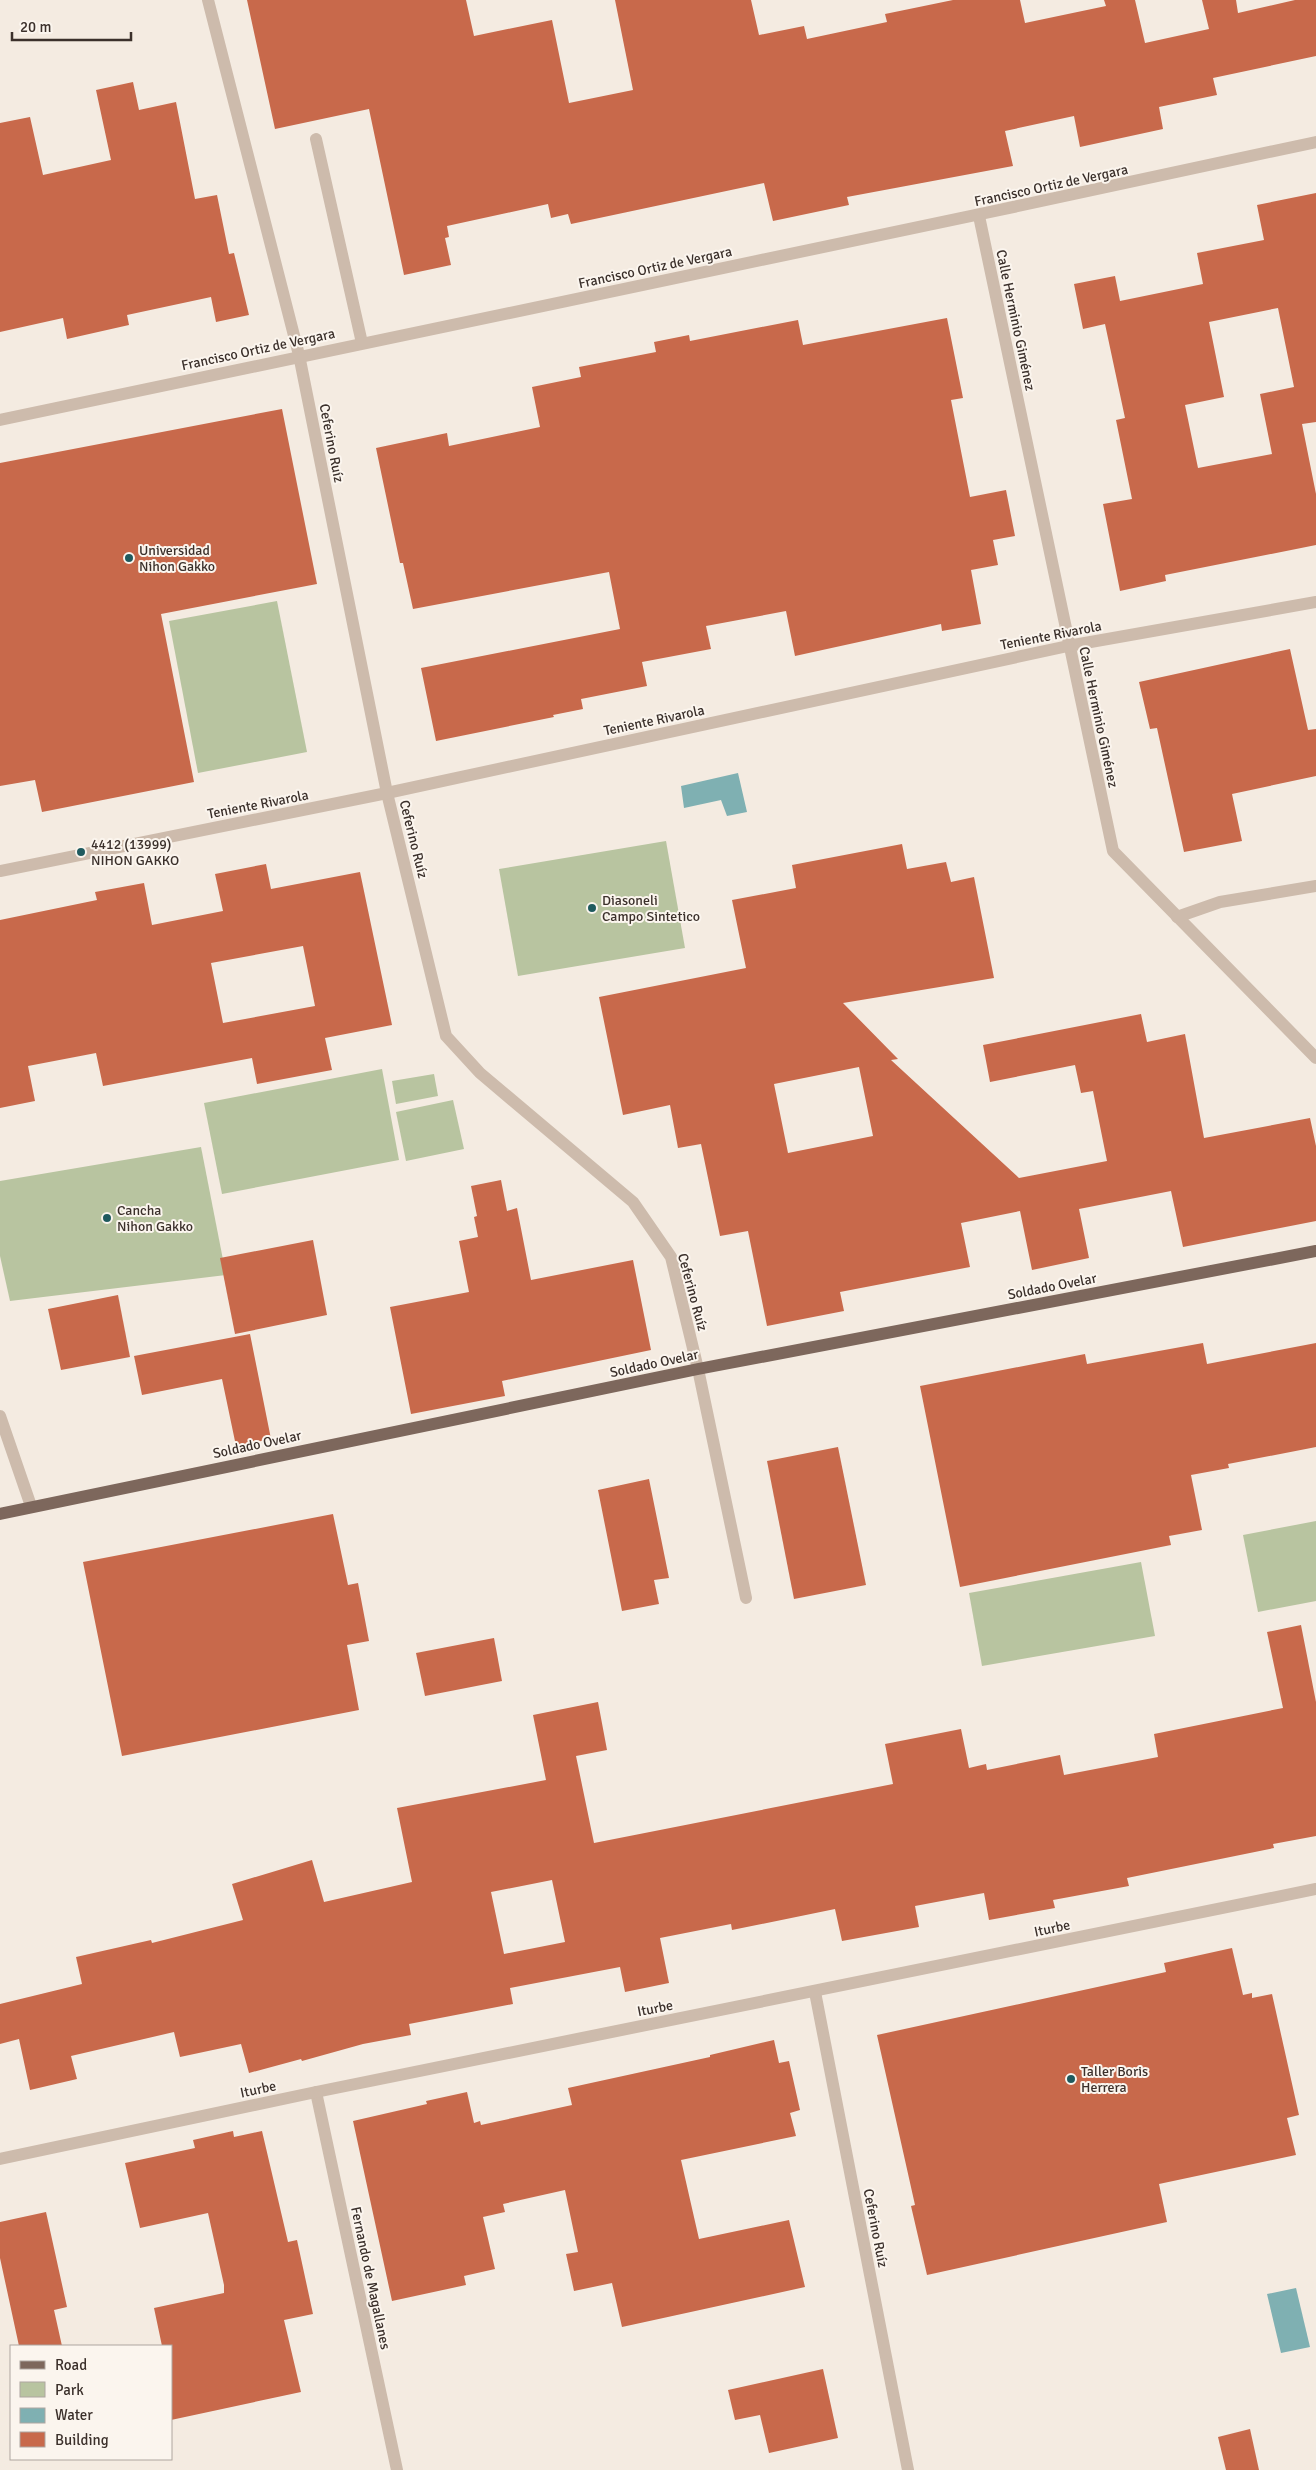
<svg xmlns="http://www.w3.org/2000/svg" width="1316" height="2470" viewBox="0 0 1316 2470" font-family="Signika,sans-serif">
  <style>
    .green { fill: #b8c4a0 }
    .water { fill: #7fb0b2 }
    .building { fill: #c8694b; fill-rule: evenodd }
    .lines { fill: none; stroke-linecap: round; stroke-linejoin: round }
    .minor { stroke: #cdbbac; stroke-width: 12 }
    .major { stroke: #7d675c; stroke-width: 12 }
    .poi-dot { fill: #1f5a5e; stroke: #fbf5ee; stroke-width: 2 }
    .labels { text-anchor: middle; stroke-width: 4; stroke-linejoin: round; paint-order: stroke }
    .street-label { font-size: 14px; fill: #3b302b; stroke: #fbf5ee }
    .poi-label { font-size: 14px; fill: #3b302b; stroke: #fbf5ee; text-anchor: start }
  </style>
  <rect width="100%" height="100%" fill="#f4ebe1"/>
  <!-- green -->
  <g class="green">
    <path d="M277 601 307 752 198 773 169 621Z"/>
    <path d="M666 841 685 948 518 976 499 869Z"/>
    <path d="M382 1069 399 1160 222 1194 204 1103Z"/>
    <path d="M434 1074 438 1096 396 1104 392 1081Z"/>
    <path d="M453 1100 464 1149 406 1161 396 1112Z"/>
    <path d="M201 1147 226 1275 10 1301 0 1256V1181Z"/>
    <path d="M1316 1521V1601L1258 1612 1243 1535Z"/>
    <path d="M1141 1562 1155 1636 982 1666 969 1593Z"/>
  </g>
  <!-- water -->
  <g class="water">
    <path d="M738 773 747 812 727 816 721 800 684 808 681 786Z"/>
    <path d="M1296 2288 1310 2347 1281 2353 1267 2294Z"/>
  </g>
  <!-- building -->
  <g class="building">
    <path d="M247 0H466L474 36 552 20 569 103 633 90 615 0H751L759 35 804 26 807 39 887 22 885 14 953 0H1020L1025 23 1106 6 1104 0H1135L1145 43 1209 29 1202 0H1236L1238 13 1295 0H1316V56L1213 78 1217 95 1159 107 1163 129 1080 147 1074 116 1005 131 1013 166 847 197 849 205 773 221 764 183 571 224 568 214 551 218 548 204 447 226 449 237 445 238 451 265 404 275 369 109 275 129Z"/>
    <path d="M133 82 139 110 176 102 195 199 217 195 229 254 234 253 249 315 216 322 211 297 127 315 129 325 67 339 63 318 0 332V123L30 117 43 175 111 160 96 90Z"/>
    <path d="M1316 193V422L1302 424 1316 494V545L1165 575 1166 581 1120 591 1103 504 1132 499 1116 420 1125 418 1105 324 1083 329 1074 284 1115 276 1120 301 1203 284 1197 253 1264 240 1257 205ZM1278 308 1294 387 1260 394 1272 454 1198 468 1185 405 1224 397 1209 322Z"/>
    <path d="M947 318 963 398 951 400 970 497 1006 490 1015 536 993 540 998 565 971 570 981 624 942 631 941 624 795 656 786 611 706 626 711 649 642 662 647 686 581 699 583 709 553 715 554 717 436 741 421 668 620 629 609 572 413 609 403 563H400L376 448 447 433 449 446 540 427 532 387 581 377 579 367 656 352 654 342 689 335 690 341 798 320 803 345Z"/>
    <path d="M282 409 317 584 161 614 194 782 42 812 35 780 0 786V463Z"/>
    <path d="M1290 649 1308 730 1316 729V776L1232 794 1242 841 1184 852 1157 728 1150 729 1139 682Z"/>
    <path d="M902 844 907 869 946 862 951 882 974 877 994 978 843 1003 898 1059 891 1060 1019 1178 1107 1161 1093 1091 1081 1093 1075 1065 990 1082 983 1045 1141 1014 1147 1042 1185 1034 1204 1138 1310 1118 1316 1146V1221L1183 1247 1171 1191 1079 1209 1089 1258 1032 1270 1020 1211 961 1223 970 1267 840 1292 844 1311 767 1326 748 1231 720 1236 701 1144 678 1148 670 1105 623 1115 599 997 746 968 732 900 796 888 792 865ZM859 1067 873 1136 788 1153 774 1084Z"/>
    <path d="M266 864 271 889 360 872 392 1025 325 1038 332 1070 257 1084 252 1058 103 1086 96 1053 28 1066 35 1101 0 1108V920L97 900 95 892 144 883 152 925 223 911 215 874ZM303 946 315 1006 223 1023 211 963Z"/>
    <path d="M501 1180 507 1211 517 1208 531 1280 633 1260 651 1350 502 1381 505 1396 411 1414 390 1307 469 1292 459 1241 478 1237 474 1217 477 1216 471 1186Z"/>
    <path d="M313 1240 327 1315 235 1334 220 1258Z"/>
    <path d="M118 1295 130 1357 61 1370 48 1309Z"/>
    <path d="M250 1334 271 1439 236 1446 222 1379 142 1395 134 1356Z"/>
    <path d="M1203 1343 1207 1364 1316 1343V1447L1228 1464 1229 1468 1191 1475 1202 1530 1169 1536 1171 1545 960 1587 920 1386 1085 1354 1087 1364Z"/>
    <path d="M838 1447 866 1585 794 1599 767 1461Z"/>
    <path d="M649 1479 669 1578 654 1580 659 1604 622 1611 598 1490Z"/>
    <path d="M333 1514 348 1585 358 1583 369 1641 347 1645 359 1710 122 1756 83 1562Z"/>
    <path d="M1301 1625 1316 1702V1836L1273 1844 1274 1848 1127 1878 1129 1886 1053 1900 1055 1908 989 1920 984 1893 915 1906 919 1927 842 1941 835 1909 732 1930 731 1924 660 1938 669 1983 625 1992 620 1967 510 1988 513 2004 409 2024 411 2035 363 2044 302 2061 301 2059 249 2073 241 2044 180 2057 174 2032 71 2056 77 2079 30 2090 19 2039 0 2044V2004L82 1984 76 1957 151 1940 152 1943 243 1920 232 1884 312 1860 324 1902 412 1882 397 1808 546 1780 533 1715 598 1702 607 1750 576 1756 594 1843 893 1784 885 1744 961 1729 969 1768 986 1764 987 1770 1060 1755 1064 1775 1158 1757 1154 1734 1283 1708 1267 1632ZM552 1880 565 1942 504 1954 491 1892Z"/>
    <path d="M494 1638 502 1681 425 1696 416 1653Z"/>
    <path d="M1232 1948 1243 1995 1252 1993V1998L1272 1994 1299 2115 1287 2118 1296 2155 1159 2184 1167 2222 927 2275 911 2206 915 2205 877 2035 1166 1972 1164 1963Z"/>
    <path d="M774 2040 779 2063 789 2061 800 2110 790 2113 796 2136 681 2160 699 2239 789 2220 805 2287 622 2327 612 2283 574 2291 566 2254 578 2252 565 2190 503 2204 505 2212 483 2217 495 2269 464 2276 466 2285 392 2301 353 2121 427 2104 426 2101 467 2092 474 2123 480 2121 481 2125 572 2105 568 2088 710 2057V2055Z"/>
    <path d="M233 2131 234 2137 262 2131 288 2242 297 2240 313 2314 284 2320 301 2392 171 2420V2346H162L154 2308 224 2293V2285L208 2213 140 2228 125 2163 195 2148 193 2140Z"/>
    <path d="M46 2212 67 2307 54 2310 62 2346H19L0 2258V2222Z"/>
    <path d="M823 2369 838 2438 769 2453 760 2415 735 2420 728 2390Z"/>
    <path d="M1250 2429 1259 2470H1226L1218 2437Z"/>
  </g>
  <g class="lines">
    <!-- minor -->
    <g class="minor">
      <path d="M208 0 299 355 387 793 446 1036 480 1073 633 1202 671 1257 698 1369 746 1598"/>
      <path d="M316 139 362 343"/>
      <path d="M979 216 1113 851 1316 1058"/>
      <path d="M0 420C438 325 878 238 1316 142"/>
      <path d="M0 871 387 793 1068 646 1316 602"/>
      <path d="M1177 917 1220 902 1316 886"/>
      <path d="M0 1416 31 1506"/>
      <path d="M815 1992 908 2470"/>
      <path d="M316 2092 397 2470"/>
      <path d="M0 2159 316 2092 1316 1889"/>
    </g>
    <!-- major -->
    <path class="major" d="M0 1514 698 1369 1316 1251"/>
  </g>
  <!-- markers -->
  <g class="poi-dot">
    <circle cx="129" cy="558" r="5"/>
    <circle cx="81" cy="852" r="5"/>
    <circle cx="592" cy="908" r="5"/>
    <circle cx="107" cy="1218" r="5"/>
    <circle cx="1071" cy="2079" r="5"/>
  </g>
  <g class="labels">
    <!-- street labels -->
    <g class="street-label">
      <text transform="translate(1051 185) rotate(-12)" y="5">Francisco Ortiz de Vergara</text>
      <text transform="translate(655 267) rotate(-12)" y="5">Francisco Ortiz de Vergara</text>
      <text transform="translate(1016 320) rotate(78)" y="5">Calle Herminio Giménez</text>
      <text transform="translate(258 349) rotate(-12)" y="5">Francisco Ortiz de Vergara</text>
      <text transform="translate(332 443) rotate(79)" y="5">Ceferino Ruíz</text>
      <text transform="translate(1051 635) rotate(-11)" y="5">Teniente Rivarola</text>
      <text transform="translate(1099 717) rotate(78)" y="5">Calle Herminio Giménez</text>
      <text transform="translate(654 720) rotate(-12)" y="5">Teniente Rivarola</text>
      <text transform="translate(258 804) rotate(-11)" y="5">Teniente Rivarola</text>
      <text transform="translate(414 839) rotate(76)" y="5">Ceferino Ruíz</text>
      <text transform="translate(1052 1286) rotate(-11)" y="5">Soldado Ovelar</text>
      <text transform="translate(693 1292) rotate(75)" y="5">Ceferino Ruíz</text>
      <text transform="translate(654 1363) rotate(-12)" y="5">Soldado Ovelar</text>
      <text transform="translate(257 1444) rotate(-12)" y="5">Soldado Ovelar</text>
      <text transform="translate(1052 1928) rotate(-12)" y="5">Iturbe</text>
      <text transform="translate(655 2008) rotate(-11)" y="5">Iturbe</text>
      <text transform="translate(258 2089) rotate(-12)" y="5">Iturbe</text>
      <text transform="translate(876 2228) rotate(79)" y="5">Ceferino Ruíz</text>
      <text transform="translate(371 2278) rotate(78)" y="5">Fernando de Magallanes</text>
    </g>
    <!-- poi labels -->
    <g class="poi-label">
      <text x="139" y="555">Universidad<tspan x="139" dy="16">Nihon Gakko</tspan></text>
      <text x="91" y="849">4412 (13999)<tspan x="91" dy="16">NIHON GAKKO</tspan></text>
      <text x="602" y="905">Diasoneli<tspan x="602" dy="16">Campo Sintetico</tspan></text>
      <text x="117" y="1215">Cancha<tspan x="117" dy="16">Nihon Gakko</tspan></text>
      <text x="1081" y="2076">Taller Boris<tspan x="1081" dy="16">Herrera</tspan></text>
    </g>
  </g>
  <!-- legend -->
  <rect x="10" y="2345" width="162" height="115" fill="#fbf5ee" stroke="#aea6a0"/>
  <rect x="20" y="2361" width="25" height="8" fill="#7d675c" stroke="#aea6a0"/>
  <text x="55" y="2370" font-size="15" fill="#3b302b">Road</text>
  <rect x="20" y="2382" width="25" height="15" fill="#b8c4a0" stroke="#aea6a0"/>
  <text x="55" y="2395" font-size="15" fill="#3b302b">Park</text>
  <rect x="20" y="2408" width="25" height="15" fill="#7fb0b2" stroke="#aea6a0"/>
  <text x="55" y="2420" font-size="15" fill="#3b302b">Water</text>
  <rect x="20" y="2432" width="25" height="15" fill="#c8694b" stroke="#aea6a0"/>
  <text x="55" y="2445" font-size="15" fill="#3b302b">Building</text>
  <!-- scale -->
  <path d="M12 32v8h119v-8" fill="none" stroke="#3b302b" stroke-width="2.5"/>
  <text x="20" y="32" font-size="15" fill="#3b302b" stroke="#fbf5ee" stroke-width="4" paint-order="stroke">20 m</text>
</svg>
